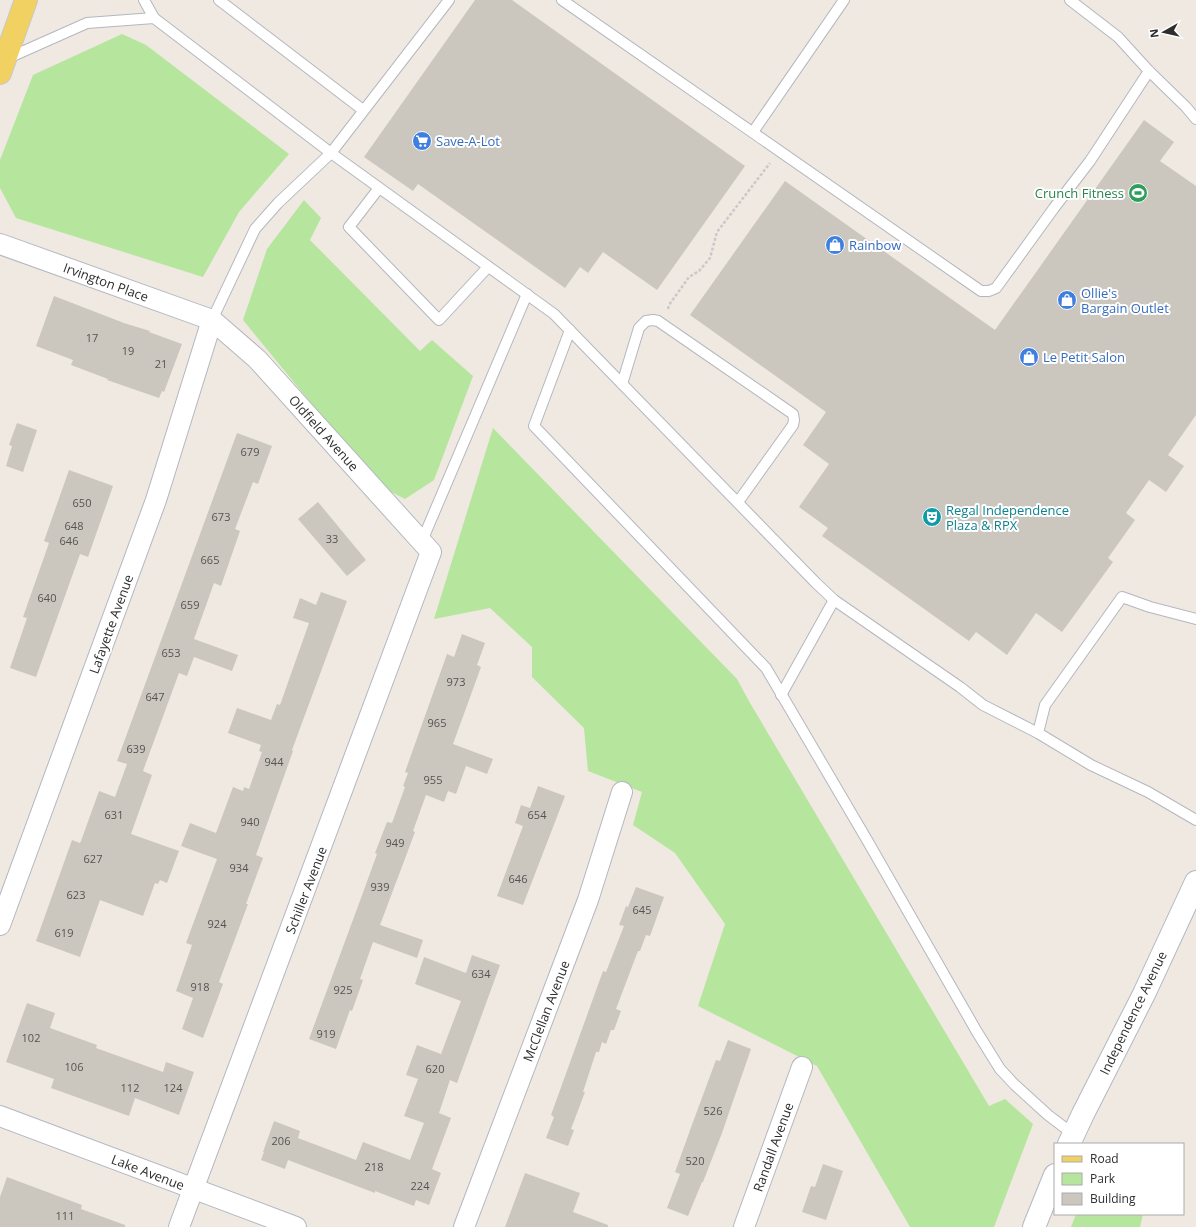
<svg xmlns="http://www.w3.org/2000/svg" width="1196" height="1227" viewBox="0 0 1196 1227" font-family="'Open Sans',sans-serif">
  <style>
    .green { fill: #b6e59e }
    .building { fill: #cbc7bf }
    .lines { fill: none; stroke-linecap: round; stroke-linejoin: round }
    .service-casing { stroke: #b4b7c1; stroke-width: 12 }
    .minor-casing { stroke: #b4b7c1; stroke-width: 22 }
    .tertiary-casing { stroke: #b4b7c1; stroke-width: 24 }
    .primary-casing { stroke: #c9c9c9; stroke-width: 24 }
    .path { stroke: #c9c9c9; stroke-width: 2.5; stroke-dasharray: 3 2; stroke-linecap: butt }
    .service { stroke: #fff; stroke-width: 10 }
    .minor { stroke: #fff; stroke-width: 20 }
    .tertiary { stroke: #fff; stroke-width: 22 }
    .primary { stroke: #f2d163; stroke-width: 22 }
    .labels { text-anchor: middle; stroke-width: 4; stroke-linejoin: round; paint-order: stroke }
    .number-label { font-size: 11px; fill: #555452 }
    .shop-label { font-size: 13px; fill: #366cbe; stroke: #fff; text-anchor: start }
    .leisure-label { font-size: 13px; fill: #27864d; stroke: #fff; text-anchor: end }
    .street-label { font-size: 13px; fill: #2e2e2e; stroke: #fff }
    .culture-label { font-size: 13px; fill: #0d838f; stroke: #fff; text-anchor: start }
  </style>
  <rect width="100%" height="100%" fill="#efe9e1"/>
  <!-- green -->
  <g class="green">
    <path d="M122 34 146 45 289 154 239 212 203 277 16 218 0 188V160L33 75Z"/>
    <path d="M304 200 321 218 310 240 420 351 432 340 473 376 434 480 405 499 378 485 243 320 267 249Z"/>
    <path d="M493 428 737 679 750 703 989 1106 1005 1099 1033 1124 994 1227H910L817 1066 698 1006 725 924 675 853 633 825 642 792 588 771 584 728 532 677V647L490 608 434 619Z"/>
    <path d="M1076 1214H1143L1140 1227H1071Z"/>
  </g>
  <!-- building -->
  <g class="building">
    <path d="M475 0H512L745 166 657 290 603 252 588 273 580 267 565 288 418 184 413 191 364 157Z"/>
    <path d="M1144 120 1174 142 1160 161 1196 186V415L1168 455 1184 466 1166 492 1149 480 1126 513 1135 520 1108 558 1113 562 1062 632 1036 613 1007 655 976 632 969 641 822 536 828 528 799 507 829 464 803 445 826 412 690 315 785 181 995 330Z"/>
    <path d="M54 296 124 323 150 331 149 332 182 344 164 392 162 391 159 398 107 380 108 379 71 365 73 360 36 346Z"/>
    <path d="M17 423 37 430 23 472 6 466 12 446 9 445Z"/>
    <path d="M237 433 272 446 258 484 253 482 235 529 240 531 221 586 214 583 194 639 238 655 232 671 194 657 187 676 179 673 143 771 152 775 131 834 179 851 167 883 160 880 158 884 155 883 143 916 100 900 80 957 36 941 72 840 80 843 81 841 99 791 115 797 127 764 117 761Z"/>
    <path d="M69 470 113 486 88 557 80 554 36 677 10 668 27 618 23 617 49 543 44 541Z"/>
    <path d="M318 502 366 560 347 576 298 519Z"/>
    <path d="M321 592 347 601 292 750 293 751 256 855 263 858 246 904H248L219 982 223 984 203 1038 182 1029 193 998 176 991 192 945 186 943 217 859 181 846 190 823 216 833 233 787 243 791 244 787 249 789 262 752 259 751 261 745 228 733 237 708 271 720 277 704 280 705 309 623 293 618 300 598 316 605Z"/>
    <path d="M462 634 485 643 477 665 481 667 453 744 493 759 487 774 466 766 456 794 448 791 444 802 426 795 413 831 415 832 380 925 423 940 417 958 373 942 360 979 363 980 352 1011 350 1010 336 1049 309 1039 361 898 377 854 375 853 387 822 392 823 405 787 403 786 408 773 405 772 447 654 454 657Z"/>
    <path d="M538 786 565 796 523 905 497 896 523 826 515 823 521 805 530 808Z"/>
    <path d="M636 887 664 897 650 936 646 935 640 951H638L616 1009 621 1011 614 1030H611L606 1044 602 1042 599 1052H596L583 1092H585L571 1129 574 1130 568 1146 546 1138 554 1117 551 1115 603 971 606 972 624 926 619 925 626 906 628 907Z"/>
    <path d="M472 955 500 965 457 1083 450 1080 439 1113 451 1118 432 1169 441 1173 429 1205 416 1200 414 1206 375 1191V1193L288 1160 285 1169 261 1160 264 1152H263L274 1121 300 1131 298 1138 356 1160 363 1142 410 1160 424 1123 404 1116 418 1079 406 1075 417 1045 441 1054 461 1001 415 984 424 957 466 973Z"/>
    <path d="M27 1003 55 1013 50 1028 97 1045 96 1048 163 1072 166 1062 194 1072 179 1115 135 1098 129 1116 51 1088 54 1079 6 1062Z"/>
    <path d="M728 1040 751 1049 722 1133 703 1182H702L688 1216 667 1208 680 1174 675 1172 693 1122 716 1060 720 1061Z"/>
    <path d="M823 1164 843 1171 826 1220 802 1212 811 1186 815 1187Z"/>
    <path d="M525 1173 580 1193 573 1212 608 1225V1227H505Z"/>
    <path d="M7 1177 82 1205 81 1209 125 1225V1227H0V1197Z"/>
  </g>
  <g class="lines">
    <defs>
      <g id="service">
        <path d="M144 0 154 18 331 153 554 314 816 583 834 600 960 687 983 705 1038 733 1091 765 1148 792 1196 820"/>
        <path d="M219 0 363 110"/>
        <path d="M562 0 981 291H989L996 288 1054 208 1090 161 1149 71"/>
        <path d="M1070 0 1118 37 1149 71 1186 107 1196 119"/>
        <path d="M6 59 87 23 154 18"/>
        <path d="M753 132 844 0"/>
        <path d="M379 188 349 227 439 320 488 267"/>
        <path d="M212 320 255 229 278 203 331 153 449 0"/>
        <path d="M570 330 534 426 766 668 867 840 977 1032 1000 1069 1015 1085 1048 1115 1073 1134"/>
        <path d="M622 384 639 328 646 321 653 320 658 321 793 414 794 420 793 425 738 502"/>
        <path d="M422 541 527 294"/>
        <path d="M781 695 834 600"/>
        <path d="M1038 733 1045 705 1122 597 1150 607 1196 619"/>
      </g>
      <g id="minor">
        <path d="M0 244 212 320 257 359 431 552 179 1227"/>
        <path d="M0 925 156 500 212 320"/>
        <path d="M0 1116 296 1227"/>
        <path d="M464 1227 588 900 622 792"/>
        <path d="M744 1227 802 1067"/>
      </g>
      <g id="tertiary">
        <path d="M1069 1144 1083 1114 1144 994 1196 882"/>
        <path d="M1034 1227 1055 1175"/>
      </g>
      <path id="primary" d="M0 73 26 0"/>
    </defs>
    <!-- service casing -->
    <use href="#service" class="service-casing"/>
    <!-- minor casing -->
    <use href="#minor" class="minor-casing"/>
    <!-- tertiary casing -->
    <use href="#tertiary" class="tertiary-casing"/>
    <!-- primary casing -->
    <use href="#primary" class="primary-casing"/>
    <!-- path -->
    <path class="path" d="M668 309 669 305 689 277 699 271 710 258 717 232 770 163"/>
    <!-- service -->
    <use href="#service" class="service"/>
    <!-- minor -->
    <use href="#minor" class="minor"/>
    <!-- tertiary -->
    <use href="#tertiary" class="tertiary"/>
    <!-- primary -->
    <use href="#primary" class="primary"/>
  </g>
  <!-- icons -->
  <defs>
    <symbol id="supermarket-disc" viewBox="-11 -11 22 22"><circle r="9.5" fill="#3f7fe0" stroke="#fff"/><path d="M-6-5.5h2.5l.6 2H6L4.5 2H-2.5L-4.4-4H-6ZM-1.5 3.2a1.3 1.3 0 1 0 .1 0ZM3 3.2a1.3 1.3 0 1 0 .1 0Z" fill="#fff"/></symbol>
    <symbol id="stadium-disc" viewBox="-11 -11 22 22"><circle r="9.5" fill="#2e9e5b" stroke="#fff"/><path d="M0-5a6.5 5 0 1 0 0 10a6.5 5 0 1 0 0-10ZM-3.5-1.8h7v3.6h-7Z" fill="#fff"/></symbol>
    <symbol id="shop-disc" viewBox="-11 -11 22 22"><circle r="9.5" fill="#3f7fe0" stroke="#fff"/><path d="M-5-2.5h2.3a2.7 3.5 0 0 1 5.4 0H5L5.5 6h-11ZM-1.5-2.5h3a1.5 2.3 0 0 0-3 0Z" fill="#fff"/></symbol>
    <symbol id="theatre-disc" viewBox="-11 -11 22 22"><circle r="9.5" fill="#0f9aa8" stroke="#fff"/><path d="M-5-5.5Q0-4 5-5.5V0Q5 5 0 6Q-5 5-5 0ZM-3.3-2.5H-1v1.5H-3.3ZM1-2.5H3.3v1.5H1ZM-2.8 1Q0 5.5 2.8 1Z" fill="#fff"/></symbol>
  </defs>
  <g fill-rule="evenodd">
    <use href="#supermarket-disc" x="411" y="130" width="22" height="22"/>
    <use href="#stadium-disc" x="1127" y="182" width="22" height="22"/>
    <use href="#shop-disc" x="824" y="234" width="22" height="22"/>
    <use href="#shop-disc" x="1056" y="289" width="22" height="22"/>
    <use href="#shop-disc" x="1018" y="346" width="22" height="22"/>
    <use href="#theatre-disc" x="921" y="506" width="22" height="22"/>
  </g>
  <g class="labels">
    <!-- number labels -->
    <g class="number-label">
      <text x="92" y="342">17</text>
      <text x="128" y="355">19</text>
      <text x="161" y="368">21</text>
      <text x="250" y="456">679</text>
      <text x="82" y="507">650</text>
      <text x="221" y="521">673</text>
      <text x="74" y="530">648</text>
      <text x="332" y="543">33</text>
      <text x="69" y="545">646</text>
      <text x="210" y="564">665</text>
      <text x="47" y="602">640</text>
      <text x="190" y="609">659</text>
      <text x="171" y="657">653</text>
      <text x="456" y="686">973</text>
      <text x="155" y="701">647</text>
      <text x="437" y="727">965</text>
      <text x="136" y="753">639</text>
      <text x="274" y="766">944</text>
      <text x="433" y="784">955</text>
      <text x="114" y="819">631</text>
      <text x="537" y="819">654</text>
      <text x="250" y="826">940</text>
      <text x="395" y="847">949</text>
      <text x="93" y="863">627</text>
      <text x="239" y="872">934</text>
      <text x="518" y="883">646</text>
      <text x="380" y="891">939</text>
      <text x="76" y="899">623</text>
      <text x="642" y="914">645</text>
      <text x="217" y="928">924</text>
      <text x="64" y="937">619</text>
      <text x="481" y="978">634</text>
      <text x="200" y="991">918</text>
      <text x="343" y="994">925</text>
      <text x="326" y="1038">919</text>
      <text x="31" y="1042">102</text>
      <text x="74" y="1071">106</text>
      <text x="435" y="1073">620</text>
      <text x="130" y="1092">112</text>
      <text x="173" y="1092">124</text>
      <text x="713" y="1115">526</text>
      <text x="281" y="1145">206</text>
      <text x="695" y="1165">520</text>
      <text x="374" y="1171">218</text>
      <text x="420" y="1190">224</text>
      <text x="65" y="1220">111</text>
    </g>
    <!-- shop labels -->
    <g class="shop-label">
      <text x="436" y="146">Save-A-Lot</text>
      <text x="849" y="250">Rainbow</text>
      <text x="1081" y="298">Ollie's<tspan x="1081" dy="15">Bargain Outlet</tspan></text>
      <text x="1043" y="362">Le Petit Salon</text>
    </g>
    <!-- leisure labels -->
    <g class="leisure-label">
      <text x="1124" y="198">Crunch Fitness</text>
    </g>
    <!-- street labels -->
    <g class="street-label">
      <text transform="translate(106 282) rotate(20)" y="5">Irvington Place</text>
      <text transform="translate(324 433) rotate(48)" y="5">Oldfield Avenue</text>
      <text transform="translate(111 624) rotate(-70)" y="5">Lafayette Avenue</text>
      <text transform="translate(306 890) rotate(-69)" y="5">Schiller Avenue</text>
      <text transform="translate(546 1011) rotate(-69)" y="5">McClellan Avenue</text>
      <text transform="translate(1133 1013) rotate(-64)" y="5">Independence Avenue</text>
      <text transform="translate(773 1147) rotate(-70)" y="5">Randall Avenue</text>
      <text transform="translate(148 1172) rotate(21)" y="5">Lake Avenue</text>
    </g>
    <!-- culture labels -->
    <g class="culture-label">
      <text x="946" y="515">Regal Independence<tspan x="946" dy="15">Plaza &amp; RPX</tspan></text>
    </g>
  </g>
  <!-- legend -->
  <rect x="1054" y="1143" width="130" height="72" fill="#ffffff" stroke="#ababab"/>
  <rect x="1062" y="1156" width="20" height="6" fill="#f2d163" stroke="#ababab"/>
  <text x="1090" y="1163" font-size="12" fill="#2e2e2e">Road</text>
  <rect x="1062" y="1173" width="20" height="12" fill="#b6e59e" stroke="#ababab"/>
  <text x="1090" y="1183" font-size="12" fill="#2e2e2e">Park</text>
  <rect x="1062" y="1193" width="20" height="12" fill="#cbc7bf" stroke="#ababab"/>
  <text x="1090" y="1203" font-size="12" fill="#2e2e2e">Building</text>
  <!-- north arrow -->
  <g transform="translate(1164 32) rotate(262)" stroke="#ffffff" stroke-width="3" paint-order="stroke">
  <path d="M0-3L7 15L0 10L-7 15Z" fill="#2e2e2e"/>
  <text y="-6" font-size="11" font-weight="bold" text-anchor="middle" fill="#2e2e2e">N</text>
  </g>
</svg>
